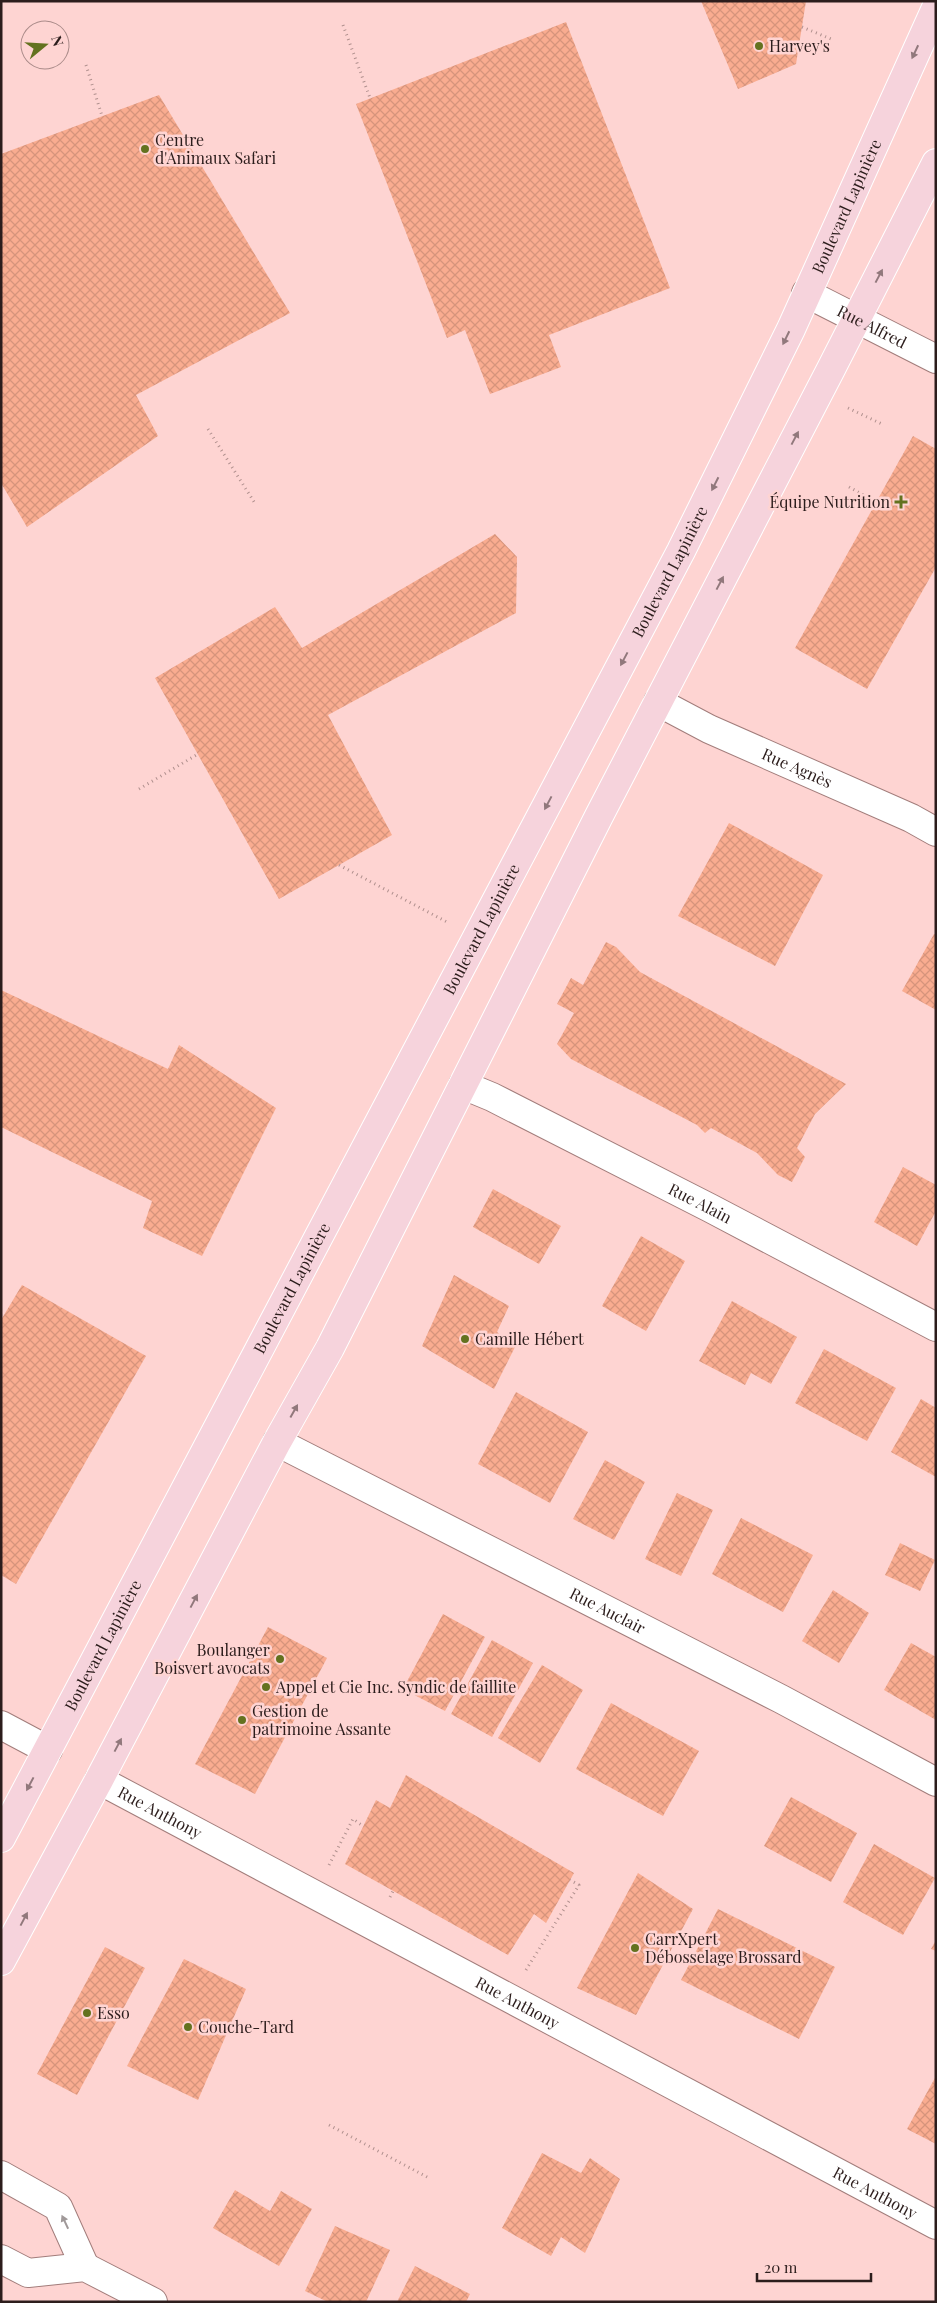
<svg xmlns="http://www.w3.org/2000/svg" width="937" height="2303" viewBox="0 0 937 2303" font-family="'Playfair Display',serif">
  <style>
    .building { fill: url(#building-cross-hatch) }
    .lines { fill: none; stroke-linecap: round; stroke-linejoin: round }
    .minor-casing { stroke: #a27d7b; stroke-width: 30 }
    .major-casing { stroke: #fff; stroke-width: 30 }
    .path { stroke: #b0908e; stroke-width: 3; stroke-dasharray: 1 4; stroke-linecap: butt }
    .minor { stroke: #fff; stroke-width: 28 }
    .major { stroke: #f6d3dc; stroke-width: 28 }
    .oneway { fill: #91787c }
    .oneway2 { fill: #a09999 }
    .poi-dot { fill: #63721f; stroke: #fed4d2; stroke-width: 2 }
    .labels { text-anchor: middle; stroke-width: 5; stroke-linejoin: round; paint-order: stroke }
    .poi-label { font-size: 16px; fill: #2c1d1c; stroke: #fed4d2; text-anchor: start }
    .street-label { font-size: 16px; fill: #2c1d1c; stroke: #fed4d2 }
  </style>
  <defs>
    <pattern id="building-cross-hatch" width="8" height="8" patternUnits="userSpaceOnUse" patternTransform="scale(1.25)"><rect width="8" height="8" fill="#f9ac90"/><path d="M0 0l8 8M0 8l8-8" fill="none" stroke="#d6947c"/></pattern>
  </defs>
  <rect width="100%" height="100%" fill="#fed4d2"/>
  <!-- building -->
  <g class="building">
    <path d="M701 1H806L796 64 738 89Z"/>
    <path d="M566 22 670 288 549 335 561 367 490 394 465 330 447 338 356 104Z"/>
    <path d="M159 95 290 313 136 395 158 436 27 527 1 483V154Z"/>
    <path d="M913 436 936 449V567L867 689 795 648Z"/>
    <path d="M495 534 517 557 516 613 328 715 392 835 279 899 155 678 275 607 302 648Z"/>
    <path d="M729 823 823 875 775 966 678 916Z"/>
    <path d="M934 934 936 935V1010L902 991Z"/>
    <path d="M606 942 616 947 640 972 846 1084 815 1114 797 1148 805 1157 792 1182 778 1175 757 1153 711 1128 705 1133 697 1125 571 1059 557 1044 574 1013 557 1004 571 978 583 985Z"/>
    <path d="M1 990 168 1069 179 1045 276 1108 202 1256 143 1228 152 1201 1 1127Z"/>
    <path d="M903 1167 936 1185V1211L917 1246 874 1222Z"/>
    <path d="M493 1189 561 1226 539 1264 473 1227Z"/>
    <path d="M641 1236 685 1261 646 1331 602 1306Z"/>
    <path d="M454 1275 509 1306 497 1332 515 1347 494 1389 422 1346Z"/>
    <path d="M22 1285 146 1356 16 1584 1 1575V1320Z"/>
    <path d="M732 1301 797 1337 771 1384 751 1373 745 1385 699 1361Z"/>
    <path d="M824 1349 896 1388 867 1441 795 1403Z"/>
    <path d="M516 1392 588 1432 550 1503 478 1464Z"/>
    <path d="M921 1399 936 1408V1477L891 1452Z"/>
    <path d="M605 1460 645 1482 614 1540 573 1519Z"/>
    <path d="M677 1493 713 1510 681 1576 645 1559Z"/>
    <path d="M741 1518 813 1555 783 1612 712 1574Z"/>
    <path d="M900 1543 935 1560 920 1591 885 1575Z"/>
    <path d="M833 1590 869 1613 839 1663 802 1641Z"/>
    <path d="M443 1614 485 1637 445 1711 403 1689Z"/>
    <path d="M268 1627 327 1658 255 1794 195 1764Z"/>
    <path d="M492 1640 533 1663 492 1737 451 1714Z"/>
    <path d="M911 1643 936 1657V1720L884 1690Z"/>
    <path d="M542 1665 583 1690 540 1763 498 1738Z"/>
    <path d="M611 1703 699 1751 663 1816 576 1769Z"/>
    <path d="M406 1775 574 1873 546 1923 534 1914 508 1955 345 1864 376 1800 390 1808Z"/>
    <path d="M791 1797 857 1833 831 1882 764 1846Z"/>
    <path d="M874 1844 935 1878 903 1935 843 1902Z"/>
    <path d="M638 1873 693 1909 636 2015 577 1988Z"/>
    <path d="M718 1909 835 1967 799 2039 681 1980Z"/>
    <path d="M936 1940V1951L931 1949Z"/>
    <path d="M105 1947 145 1968 77 2095 37 2074Z"/>
    <path d="M184 1959 246 1989 198 2100 127 2066Z"/>
    <path d="M936 2076V2144L907 2129Z"/>
    <path d="M542 2153 581 2173 590 2158 620 2179 585 2253 561 2237 551 2256 502 2228Z"/>
    <path d="M235 2190 270 2211 281 2191 312 2209 279 2266 213 2228Z"/>
    <path d="M335 2226 390 2250 366 2302H328L305 2291Z"/>
    <path d="M415 2266 470 2294 466 2302H397Z"/>
  </g>
  <g class="lines">
    <defs>
      <g id="minor">
        <path id="s1" d="M806 293 936 359"/>
        <path id="s2" d="M658 702 709 729 911 818 936 832"/>
        <path id="s3" d="M463 1085 492 1097 710 1208 936 1327"/>
        <path id="s4" d="M277 1442 781 1699 936 1782"/>
        <path d="M1 1725 48 1750"/>
        <path id="s5" d="M99 1780 936 2225"/>
        <path d="M1 2175 58 2207 85 2267"/>
        <path d="M1 2259 28 2273 85 2267 153 2302"/>
      </g>
      <g id="major">
        <path id="s6" d="M1 1838 681 551 791 329 936 8"/>
        <path d="M1 1961 99 1780 277 1442 330 1348 599 816 831 369 936 163"/>
      </g>
    </defs>
    <!-- minor casing -->
    <use href="#minor" class="minor-casing"/>
    <!-- major casing -->
    <use href="#major" class="major-casing"/>
    <!-- path -->
    <g class="path">
      <path d="M343 25 370 98"/>
      <path d="M802 27 831 39"/>
      <path d="M86 65 102 116"/>
      <path d="M848 408 884 425"/>
      <path d="M208 429 256 505"/>
      <path d="M849 487 876 502"/>
      <path d="M139 789 198 754"/>
      <path d="M339 865 447 922"/>
      <path d="M329 1865 353 1819 363 1826"/>
      <path d="M390 1897 393 1891"/>
      <path d="M526 1970 579 1885 570 1880"/>
      <path d="M329 2125 429 2178"/>
    </g>
    <!-- minor -->
    <use href="#minor" class="minor"/>
    <!-- major -->
    <use href="#major" class="major"/>
  </g>
  <!-- one-way arrows -->
  <defs><path id="oneway-solid" d="M-6-.8H1V-3.2L6.5 0L1 3.2V.8H-6Z" transform="scale(1.25)"/></defs>
  <g class="oneway">
    <use href="#oneway-solid" transform="translate(915 52) rotate(115)"/>
    <use href="#oneway-solid" transform="translate(879 276) rotate(-62)"/>
    <use href="#oneway-solid" transform="translate(786 338) rotate(116)"/>
    <use href="#oneway-solid" transform="translate(795 438) rotate(-62)"/>
    <use href="#oneway-solid" transform="translate(715 484) rotate(117)"/>
    <use href="#oneway-solid" transform="translate(720 583) rotate(-62)"/>
    <use href="#oneway-solid" transform="translate(624 659) rotate(118)"/>
    <use href="#oneway-solid" transform="translate(548 803) rotate(118)"/>
    <use href="#oneway-solid" transform="translate(294 1411) rotate(-61)"/>
    <use href="#oneway-solid" transform="translate(194 1601) rotate(-62)"/>
    <use href="#oneway-solid" transform="translate(118 1745) rotate(-62)"/>
    <use href="#oneway-solid" transform="translate(30 1784) rotate(118)"/>
    <use href="#oneway-solid" transform="translate(24 1919) rotate(-62)"/>
  </g>
  <use class="oneway2" href="#oneway-solid" transform="translate(65 2222) rotate(-115)"/>
  <!-- markers -->
  <g class="poi-dot">
    <circle cx="759" cy="46" r="5"/>
    <circle cx="145" cy="149" r="5"/>
    <path d="M898.5 494.5h5v5h5v5h-5v5h-5v-5h-5v-5h5z"/>
    <circle cx="465" cy="1339" r="5"/>
    <circle cx="280" cy="1659" r="5"/>
    <circle cx="266" cy="1687" r="5"/>
    <circle cx="242" cy="1720" r="5"/>
    <circle cx="635" cy="1948" r="5"/>
    <circle cx="87" cy="2013" r="5"/>
    <circle cx="188" cy="2027" r="5"/>
  </g>
  <g class="labels">
    <!-- poi labels -->
    <g class="poi-label">
      <text x="769" y="52">Harvey's</text>
      <text x="155" y="146">Centre<tspan x="155" dy="18">d'Animaux Safari</tspan></text>
      <text x="890" y="508" text-anchor="end">Équipe Nutrition</text>
      <text x="475" y="1345">Camille Hébert</text>
      <text x="270" y="1656" text-anchor="end">Boulanger<tspan x="270" dy="18">Boisvert avocats</tspan></text>
      <text x="276" y="1693">Appel et Cie Inc. Syndic de faillite</text>
      <text x="252" y="1717">Gestion de<tspan x="252" dy="18">patrimoine Assante</tspan></text>
      <text x="645" y="1945">CarrXpert<tspan x="645" dy="18">Débosselage Brossard</tspan></text>
      <text x="97" y="2019">Esso</text>
      <text x="198" y="2033">Couche-Tard</text>
    </g>
    <!-- street labels -->
    <g class="street-label">
      <text dy="6" stroke="none"><textPath href="#s6" startOffset="1838">Boulevard Lapinière</textPath></text>
      <text dy="6" stroke="none"><textPath href="#s1" startOffset="74">Rue Alfred</textPath></text>
      <text dy="6" stroke="none"><textPath href="#s6" startOffset="1432">Boulevard Lapinière</textPath></text>
      <text dy="6" stroke="none"><textPath href="#s2" startOffset="154">Rue Agnès</textPath></text>
      <text dy="6" stroke="none"><textPath href="#s6" startOffset="1028">Boulevard Lapinière</textPath></text>
      <text dy="6" stroke="none"><textPath href="#s3" startOffset="265">Rue Alain</textPath></text>
      <text dy="6" stroke="none"><textPath href="#s6" startOffset="622">Boulevard Lapinière</textPath></text>
      <text dy="6" stroke="none"><textPath href="#s4" startOffset="371">Rue Auclair</textPath></text>
      <text dy="6" stroke="none"><textPath href="#s6" startOffset="218">Boulevard Lapinière</textPath></text>
      <text dy="6" stroke="none"><textPath href="#s5" startOffset="69">Rue Anthony</textPath></text>
      <text dy="6" stroke="none"><textPath href="#s5" startOffset="474">Rue Anthony</textPath></text>
      <text dy="6" stroke="none"><textPath href="#s5" startOffset="879">Rue Anthony</textPath></text>
    </g>
  </g>
  <!-- border -->
  <rect width="937" height="2303" fill="none" stroke="#2c1d1c" stroke-width="5"/>
  <!-- north arrow -->
  <g transform="translate(45 45) rotate(72)"><circle r="24" fill="#fed4d2" stroke="#aa8b89"/>
  <path d="M0-4L9 19L0 12L-9 19Z" fill="#63721f"/>
  <text y="-8" font-size="14" font-weight="bold" text-anchor="middle" fill="#2c1d1c">N</text>
  </g>
  <!-- scale -->
  <path d="M757 2273v8h114v-8" fill="none" stroke="#2c1d1c" stroke-width="2.5"/>
  <text x="764" y="2273" font-size="15" fill="#2c1d1c" stroke="#fed4d2" stroke-width="4" paint-order="stroke">20 m</text>
</svg>
